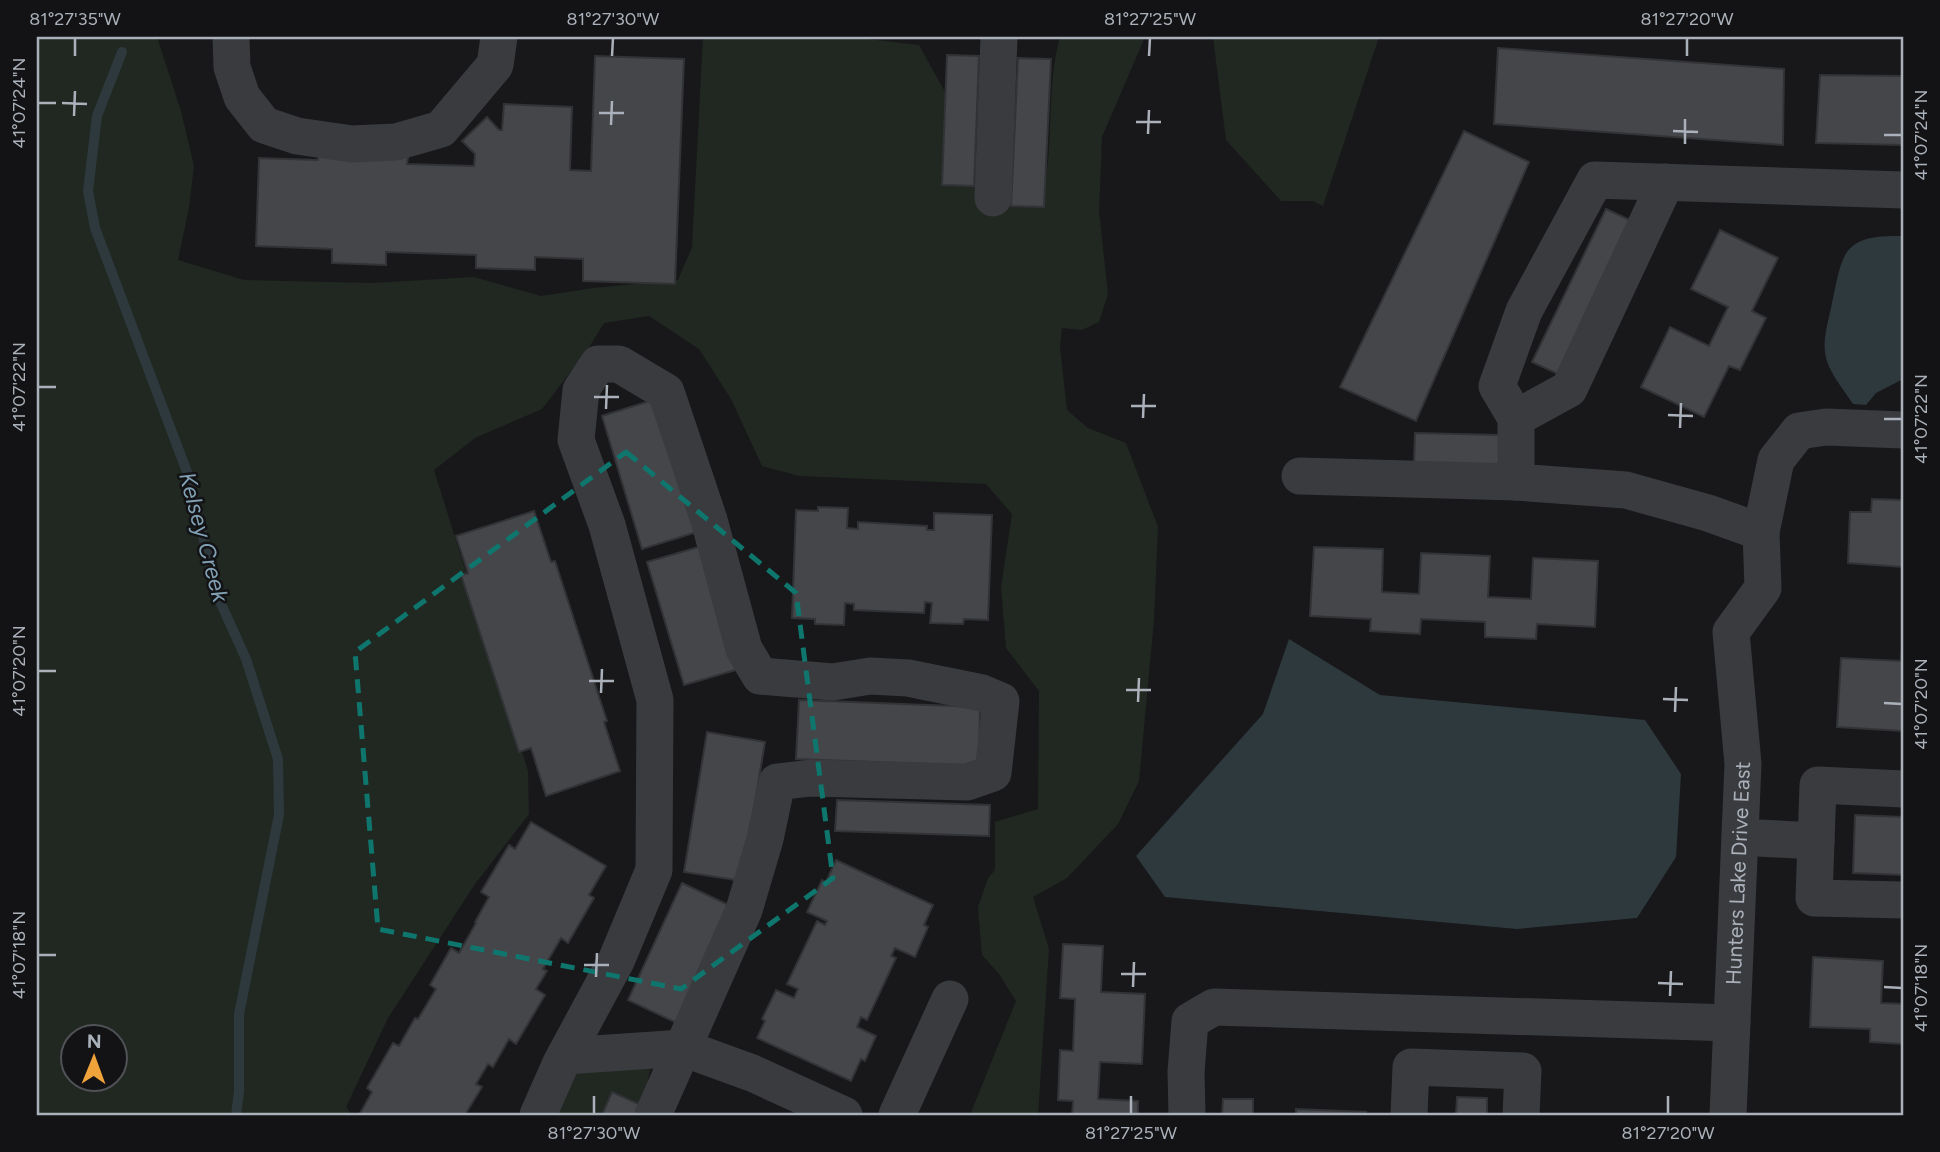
<svg xmlns="http://www.w3.org/2000/svg" width="1940" height="1152" viewBox="0 0 1940 1152" font-family="Figtree,sans-serif">
  <style>
    .green { fill: #202821; fill-rule: evenodd }
    .water { fill: #2e393e }
    .lines { fill: none; stroke-linecap: round; stroke-linejoin: round }
    .stream { stroke: #2e393e; stroke-width: 10 }
    .building { fill: #45464a; stroke: #323336; stroke-width: 2 }
    .minor { stroke: #393b3f; stroke-width: 37 }
    .marked { fill: none; stroke: #0f766e; stroke-width: 5; stroke-dasharray: 14 9; stroke-linejoin: round }
    .ticks { fill: none; stroke: #abb1ba; stroke-width: 2.5 }
    .labels { text-anchor: middle; stroke-width: 5; stroke-linejoin: round; paint-order: stroke }
    .street-label { font-size: 21px; fill: #abb1ba; stroke: #131315 }
    .water-label { font-size: 23px; font-style: italic; fill: #82a1b4; stroke: #131315 }
    .neatline { fill: none; stroke: #abb1ba; stroke-width: 2.5 }
    .ticks-label { font-size: 18px; text-anchor: middle; fill: #abb1ba }
  </style>
  <rect width="100%" height="100%" fill="#18181a"/>
  <!-- green -->
  <g class="green">
    <path d="M37 37H157L181 111 194 166 189 208 178 260 244 280 373 283 474 277 541 296 593 288 678 280 692 247 703 37H851L919 45 985 164 1044 190C1054 140 1046 87 1060 37H1145L1102 137 1099 211 1108 294 1099 322 1082 330 1062 328 1060 347 1067 410 1088 428 1126 443 1158 527 1154 620 1139 781 1118 824 1067 878 1033 897 1049 949 1038 1115H970L1016 1001 999 974 982 955 978 907 988 878 995 870V822L1038 809 1039 691 1006 648 1001 587 1012 514 986 484 799 476 762 466 731 399 699 349 649 316 604 323 588 349 542 409 475 438 434 470 528 771 529 814 475 884 388 1018 346 1107 352 1115H37ZM74 1036H116V1078H74Z"/>
    <path d="M1213 37H1379L1323 206 1313 201H1281L1226 140Z"/>
    <path d="M586 1063 651 1065 643 1106 612 1093 602 1115H553L569 1077Z"/>
  </g>
  <!-- water -->
  <g class="water">
    <path d="M1902 236 1903 379 1876 393 1866 405 1853 404C1843 388 1827 371 1825 352 1823 336 1829 319 1832 303 1843 252 1842 235 1902 236Z"/>
    <path d="M1289 639 1380 695 1645 720 1681 774 1676 857 1637 918 1517 929 1165 897 1136 856 1263 714Z"/>
  </g>
  <g class="lines">
    <!-- stream -->
    <path class="stream" d="M122 52 97 116 88 191 95 228 187 472 218 597 246 659 278 759 279 815 239 1014V1092L236 1115"/>
  </g>
  <!-- building -->
  <g class="building">
    <path d="M1498 48 1784 69 1783 145 1494 124Z"/>
    <path d="M947 55 979 56 974 186 942 185Z"/>
    <path d="M595 56 684 59 675 284 583 281V259L535 257V270L476 268V255L386 252V265L332 263V249L256 246 259 158 318 160V154L408 157 407 164 474 166 475 154 462 141 487 117 499 130H502L504 104 572 107 570 170 591 171Z"/>
    <path d="M1018 58 1051 59 1044 207 1011 206Z"/>
    <path d="M1820 75 1903 76V145L1816 143Z"/>
    <path d="M1464 131 1529 162 1416 421 1340 387Z"/>
    <path d="M1606 209 1632 221 1558 374 1532 362Z"/>
    <path d="M1720 230 1778 258 1752 311 1766 318 1740 370 1729 366 1704 417 1641 387 1670 327 1709 346 1728 307 1691 289Z"/>
    <path d="M656 399 697 532 642 549 602 416Z"/>
    <path d="M1415 433 1500 435 1499 466 1414 463Z"/>
    <path d="M1872 499 1903 500V567L1848 563 1850 512H1871Z"/>
    <path d="M818 507 848 508 847 528 858 529V522L927 526V530H934V513L992 515 988 620 964 619 963 624 930 623 932 603 925 602 924 613 854 610V604L845 603 844 625 815 624V619L792 618 796 510 818 511Z"/>
    <path d="M534 511 551 562 555 561 607 721 604 722 620 771 546 796 531 748 519 752 461 575 468 573 456 536Z"/>
    <path d="M702 546 739 669 684 685 647 562Z"/>
    <path d="M1314 547 1383 549 1382 592 1419 594 1421 553 1490 556 1488 597 1531 599 1533 558 1598 561 1595 627 1537 624 1536 639 1485 637V622L1421 619 1420 634 1370 631 1371 619 1310 616Z"/>
    <path d="M1902 648 1903 731 1837 727 1841 658 1901 661Z"/>
    <path d="M799 700 980 707 979 766 796 759Z"/>
    <path d="M707 732 765 742 742 881 684 872Z"/>
    <path d="M837 800 990 805 989 836 835 831Z"/>
    <path d="M1855 815 1903 817V875L1853 873Z"/>
    <path d="M531 822 606 866 589 895 594 898 568 943 561 938 543 969 547 971 536 989 545 995 516 1044 509 1039 493 1067 488 1064 476 1084 482 1087 465 1115H359L372 1092 367 1088 393 1043 399 1046 415 1018 418 1019 436 989 430 985 451 948 459 953 476 923 475 922 489 897 481 892 509 845 515 849Z"/>
    <path d="M836 860 933 905 924 925 928 927 915 957 895 948 891 956 896 958 867 1020 861 1017 857 1027 876 1036 865 1061 861 1059 851 1081 757 1038 765 1021 762 1019 776 990 794 998 798 989 787 984 817 921 825 925 827 921 807 912 822 880 826 882Z"/>
    <path d="M682 883 735 908 681 1025 628 1000Z"/>
    <path d="M1063 944 1103 946 1101 992 1145 994 1142 1064 1100 1062 1098 1099 1138 1101V1115H1072L1073 1101 1058 1100 1060 1050 1073 1051 1075 999 1060 998Z"/>
    <path d="M1813 957 1883 961 1881 1003 1903 1004V1044L1870 1042V1029L1810 1027Z"/>
    <path d="M612 1092 643 1106 639 1115H602Z"/>
    <path d="M1457 1097 1487 1098V1115H1456Z"/>
    <path d="M1223 1099H1253V1115H1222Z"/>
    <path d="M1296 1109 1366 1112 1365 1115H1296Z"/>
  </g>
  <g class="lines">
    <!-- minor -->
    <g class="minor">
      <path d="M231 37 232 67 242 97 264 125 297 136 352 144 396 142 441 129 495 65 499 37"/>
      <path d="M993 198 999 37"/>
      <path d="M1516 418 1569 389 1666 182"/>
      <path d="M1300 476 1516 482"/>
      <path d="M1761 532 1708 513 1626 490 1516 482V418L1497 386 1524 311 1595 180 1903 190"/>
      <path d="M1903 789 1818 785 1814 898 1903 900"/>
      <path d="M1740 837 1816 841"/>
      <path d="M565 1056 683 1048 752 1073 844 1115"/>
      <path d="M538 1115 561 1063 616 961 654 870 655 700 607 525 576 440 581 390 598 364H619L666 392 709 520 744 649 760 676 833 682 870 676 908 678 982 693 1001 701 993 773 967 782 811 778 777 782 765 839 744 910 653 1115"/>
      <path d="M897 1115 950 999"/>
      <path d="M1187 1115 1186 1072 1190 1021 1214 1007 1732 1023"/>
      <path d="M1409 1115 1411 1067 1523 1071 1521 1115"/>
      <path id="s1" d="M1728 1115 1743 764 1731 632 1763 588 1761 532 1776 460 1799 431 1826 427 1903 430"/>
    </g>
  </g>
  <!-- marked area -->
  <path class="marked" d="M626 452 796 593 833 878 681 989 378 929 355 652Z"/>
  <!-- ticks -->
  <path class="ticks" d="M75 56V38M612 56 613 38M1149 56 1150 38M1687 56V38M38 103H56M62 103 87 104M599 113H624M74 116 75 91M1136 122H1161M611 125 612 101M1673 131 1698 132M1148 134 1149 110M1884 135H1902M1685 144V119M38 387H56M594 397H619M1131 406H1156M606 409 607 385M1668 415 1693 416M1143 418 1144 394M1884 419H1902M1680 428 1681 403M38 671H56M589 681H614M1126 690H1151M601 693 602 669M1663 699 1688 700M1138 702 1139 678M1884 703 1902 704M1675 712 1676 687M38 955H56M584 965H609M1121 974H1146M596 977 597 953M1658 983 1683 984M1133 987 1134 962M1884 987 1902 988M1670 996 1671 971M594 1114V1096M1131 1114V1096M1668 1114V1096"/>
  <g class="labels">
    <!-- street labels -->
    <g class="street-label">
      <text dy="7" stroke="none"><textPath href="#s1" startOffset="242">Hunters Lake Drive East</textPath></text>
    </g>
    <!-- water labels -->
    <g class="water-label">
      <text transform="translate(204 537) rotate(75)" y="8">Kelsey Creek</text>
    </g>
  </g>
  <!-- border -->
  <rect width="1940" height="1152" fill="none" stroke="#131315" stroke-width="77"/>
  <!-- north arrow -->
  <g transform="translate(94 1058) rotate(1)"><circle r="33" fill="#131315" stroke="#505257" stroke-width="2"/>
  <path d="M0-5L12 26L0 18L-12 26Z" fill="#f0a33a"/>
  <text y="-10" font-size="19" font-weight="bold" text-anchor="middle" fill="#abb1ba">N</text>
  </g>
  <rect x="38" y="38" width="1864" height="1076" class="neatline"/>
  <g class="ticks-label">
    <text x="75" y="25">81°27'35"W</text>
    <text x="613" y="25">81°27'30"W</text>
    <text x="1150" y="25">81°27'25"W</text>
    <text x="1687" y="25">81°27'20"W</text>
    <text transform="translate(19 103) rotate(-90)" y="6">41°07'24"N</text>
    <text transform="translate(1921 135) rotate(-90)" y="6">41°07'24"N</text>
    <text transform="translate(19 387) rotate(-90)" y="6">41°07'22"N</text>
    <text transform="translate(1921 419) rotate(-90)" y="6">41°07'22"N</text>
    <text transform="translate(19 671) rotate(-90)" y="6">41°07'20"N</text>
    <text transform="translate(1921 704) rotate(-90)" y="6">41°07'20"N</text>
    <text transform="translate(19 955) rotate(-90)" y="6">41°07'18"N</text>
    <text transform="translate(1921 988) rotate(-90)" y="6">41°07'18"N</text>
    <text x="594" y="1139">81°27'30"W</text>
    <text x="1131" y="1139">81°27'25"W</text>
    <text x="1668" y="1139">81°27'20"W</text>
  </g>
</svg>
